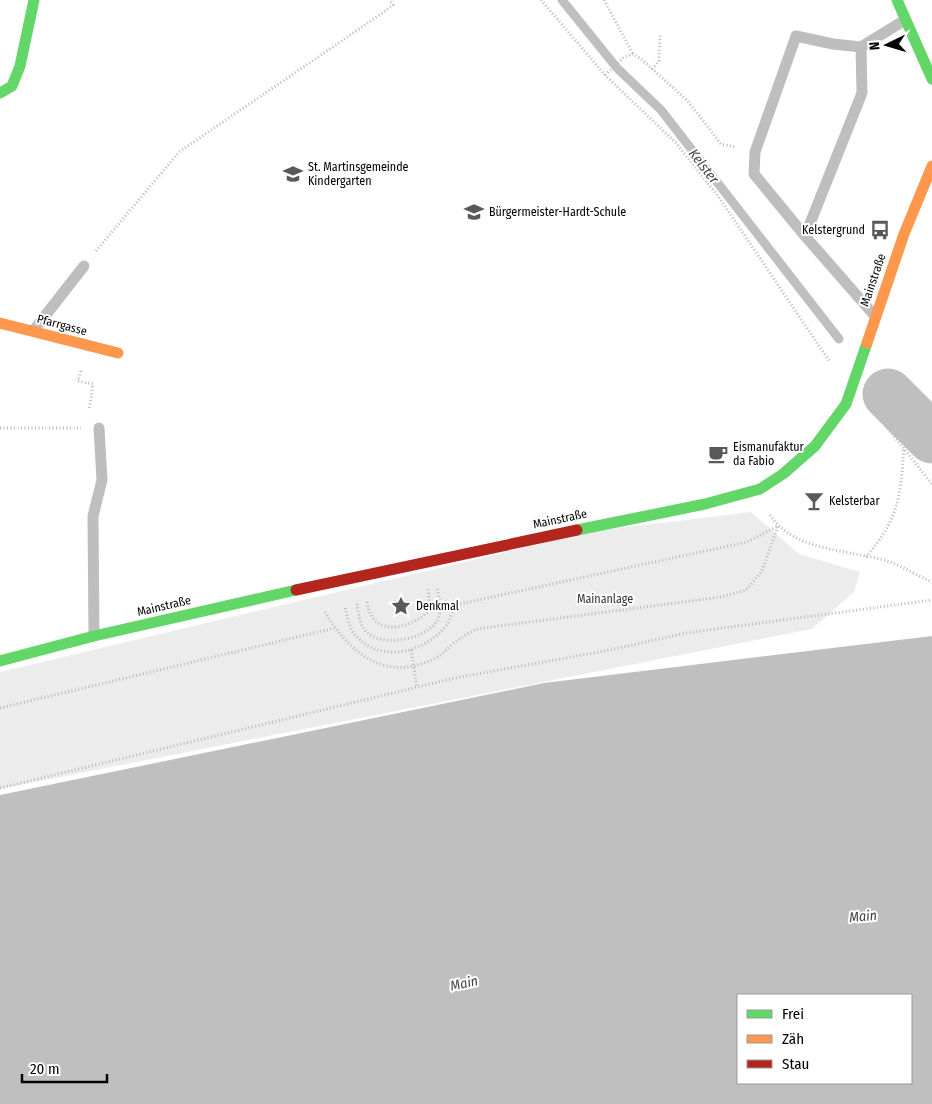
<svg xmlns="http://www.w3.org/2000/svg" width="932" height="1104" viewBox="0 0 932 1104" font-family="'Fira Sans Condensed',sans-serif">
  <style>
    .green { fill: #ececec }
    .water { fill: #bfbfbf; fill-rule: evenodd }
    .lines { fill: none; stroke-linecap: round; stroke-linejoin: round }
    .stream { stroke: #bfbfbf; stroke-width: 9 }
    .river { stroke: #bfbfbf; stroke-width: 51 }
    .path { stroke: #b9b9b9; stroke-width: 3; stroke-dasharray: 1 2.5; stroke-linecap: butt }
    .lane { stroke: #bebebe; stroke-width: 11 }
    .fast { stroke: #63d668; stroke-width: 11 }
    .slow { stroke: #ff974d; stroke-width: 11 }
    .jam { stroke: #b3261e; stroke-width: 11 }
    .labels { text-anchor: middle; stroke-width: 4; stroke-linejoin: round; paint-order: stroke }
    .poi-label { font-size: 12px; fill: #000; stroke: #fff; text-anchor: start }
    .street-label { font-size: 12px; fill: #000; stroke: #fff }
    .park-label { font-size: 12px; fill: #333; stroke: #fff }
    .water-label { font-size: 14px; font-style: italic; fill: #444; stroke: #fff }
  </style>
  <rect width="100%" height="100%" fill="#fff"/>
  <!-- green -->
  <path class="green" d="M751 512 799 554 860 572 854 592 812 629 0 789V672L595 531Z"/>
  <!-- water -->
  <path class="water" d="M932 636V1104H0V795L544 683ZM738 995H911V1083H738Z"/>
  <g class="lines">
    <!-- stream -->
    <path class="stream" d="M562 0 617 68 661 110 839 339"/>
    <!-- river -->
    <path class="river" d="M888 394 932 438"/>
    <!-- path -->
    <g class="path">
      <path d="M541 0 605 75 676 143 718 196 830 362"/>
      <path d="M604 0 633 54"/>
      <path d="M652 69 659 61 660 35"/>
      <path d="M605 75 624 57 633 54 641 59 687 100 721 144 735 147"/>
      <path d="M96 251 179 152 381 14 393 5 390 0"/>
      <path d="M81 371 78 381 93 384 89 410"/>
      <path d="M881 420 932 484"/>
      <path d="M0 428H81"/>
      <path d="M770 515C795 553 851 549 890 562 904 567 918 576 932 582"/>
      <path d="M866 557C900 517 900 497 904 447"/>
      <path d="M367 602C372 639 411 629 430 610L428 589"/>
      <path d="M357 604C358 610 359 620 362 626 375 650 424 641 437 621 443 611 439 598 437 587"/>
      <path d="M325 612C351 655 388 685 439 656 445 652 451 645 457 641 463 636 470 633 476 629L721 597 746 590 762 571 778 526 747 542 455 605C452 612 450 621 446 626 424 653 380 664 355 635 349 628 347 616 345 607"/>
      <path d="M411 650 417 687"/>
      <path d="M0 708 335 628"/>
      <path d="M0 788 455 678 610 650 686 633 932 600"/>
    </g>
    <!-- lane -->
    <g class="lane">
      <path d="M861 47 905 20"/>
      <path d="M805 236 754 174 755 152 796 36 833 44 861 47 862 93 805 236 874 315"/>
      <path d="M34 330 84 266"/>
      <path d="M94 636 93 516 102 480 99 428"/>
    </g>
    <!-- fast -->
    <g class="fast">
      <path d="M897 0 932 79"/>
      <path d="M0 93 12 86 20 66 34 0"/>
      <path d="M577 530 705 504 760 489 783 474 815 446 846 404 867 343"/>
      <path d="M0 661 94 636 296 590"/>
    </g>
    <!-- slow -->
    <g class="slow">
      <path d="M0 323 118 353"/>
      <path d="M867 343 904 234 932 166"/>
    </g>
    <!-- jam -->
    <path class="jam" d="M296 590 577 530"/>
  </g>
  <!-- icons -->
  <defs>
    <symbol id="school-bare" viewBox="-9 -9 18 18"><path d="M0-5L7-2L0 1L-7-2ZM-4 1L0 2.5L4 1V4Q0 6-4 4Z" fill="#595959" stroke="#fff" stroke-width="2.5" paint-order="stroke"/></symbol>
    <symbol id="bus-bare" viewBox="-9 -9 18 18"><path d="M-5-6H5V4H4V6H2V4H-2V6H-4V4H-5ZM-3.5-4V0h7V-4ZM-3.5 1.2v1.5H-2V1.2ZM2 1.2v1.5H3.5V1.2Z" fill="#595959" stroke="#fff" stroke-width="2.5" paint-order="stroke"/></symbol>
    <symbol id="cafe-bare" viewBox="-9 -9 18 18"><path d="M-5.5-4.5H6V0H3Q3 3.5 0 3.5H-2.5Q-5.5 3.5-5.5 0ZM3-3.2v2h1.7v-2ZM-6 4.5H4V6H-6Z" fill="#595959" stroke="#fff" stroke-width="2.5" paint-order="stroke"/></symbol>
    <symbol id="bar-bare" viewBox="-9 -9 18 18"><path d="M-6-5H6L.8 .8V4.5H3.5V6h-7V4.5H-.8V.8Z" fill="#595959" stroke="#fff" stroke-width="2.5" paint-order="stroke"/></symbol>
    <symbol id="sight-bare" viewBox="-9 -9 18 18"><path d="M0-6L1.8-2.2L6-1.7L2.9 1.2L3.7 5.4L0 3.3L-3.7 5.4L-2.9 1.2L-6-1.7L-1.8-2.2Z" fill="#595959" stroke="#fff" stroke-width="2.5" paint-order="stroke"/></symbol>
  </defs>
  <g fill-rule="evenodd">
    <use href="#school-bare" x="279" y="160" width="28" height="28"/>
    <use href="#school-bare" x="460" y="198" width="28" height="28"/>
    <use href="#bus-bare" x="866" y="216" width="28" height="28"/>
    <use href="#cafe-bare" x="704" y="440" width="28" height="28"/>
    <use href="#bar-bare" x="800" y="487" width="28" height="28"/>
    <use href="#sight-bare" x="387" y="592" width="28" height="28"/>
  </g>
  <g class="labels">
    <!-- poi labels -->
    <g class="poi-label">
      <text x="308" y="171">St. Martinsgemeinde<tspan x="308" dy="14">Kindergarten</tspan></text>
      <text x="489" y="216">Bürgermeister-Hardt-Schule</text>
      <text x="865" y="234" text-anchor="end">Kelstergrund</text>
      <text x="733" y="451">Eismanufaktur<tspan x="733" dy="14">da Fabio</tspan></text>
      <text x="829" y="505">Kelsterbar</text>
      <text x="416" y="610">Denkmal</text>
    </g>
    <!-- street labels -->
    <g class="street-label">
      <text transform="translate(873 280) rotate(-71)" y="4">Mainstraße</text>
      <text transform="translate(62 325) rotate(15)" y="4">Pfarrgasse</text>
      <text transform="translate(560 519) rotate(-12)" y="4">Mainstraße</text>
      <text transform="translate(164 606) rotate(-13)" y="4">Mainstraße</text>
    </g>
    <!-- park labels -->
    <g class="park-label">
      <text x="605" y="603">Mainanlage</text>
    </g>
    <!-- water labels -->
    <g class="water-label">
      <text transform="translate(704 166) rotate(52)" y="5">Kelster</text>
      <text transform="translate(863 916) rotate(-5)" y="5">Main</text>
      <text transform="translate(464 983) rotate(-12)" y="5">Main</text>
    </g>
  </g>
  <!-- legend -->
  <rect x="737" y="994" width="175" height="90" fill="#ffffff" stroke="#999999"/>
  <rect x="747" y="1010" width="25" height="8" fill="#63d668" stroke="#999999"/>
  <text x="782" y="1019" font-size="15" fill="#000000">Frei</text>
  <rect x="747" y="1035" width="25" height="8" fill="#ff974d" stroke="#999999"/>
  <text x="782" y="1044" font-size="15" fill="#000000">Zäh</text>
  <rect x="747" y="1060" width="25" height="8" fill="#b3261e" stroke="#999999"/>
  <text x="782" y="1069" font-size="15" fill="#000000">Stau</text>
  <!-- north arrow -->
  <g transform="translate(887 45) rotate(265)" stroke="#ffffff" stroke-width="4" paint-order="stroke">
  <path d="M0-4L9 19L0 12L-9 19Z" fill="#000000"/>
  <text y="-8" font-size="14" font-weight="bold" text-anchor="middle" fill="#000000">N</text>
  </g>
  <!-- scale -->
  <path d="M22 1074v8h85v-8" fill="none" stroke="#000000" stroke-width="2.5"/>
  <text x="30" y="1074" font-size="15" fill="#000000" stroke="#ffffff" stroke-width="4" paint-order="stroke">20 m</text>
</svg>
